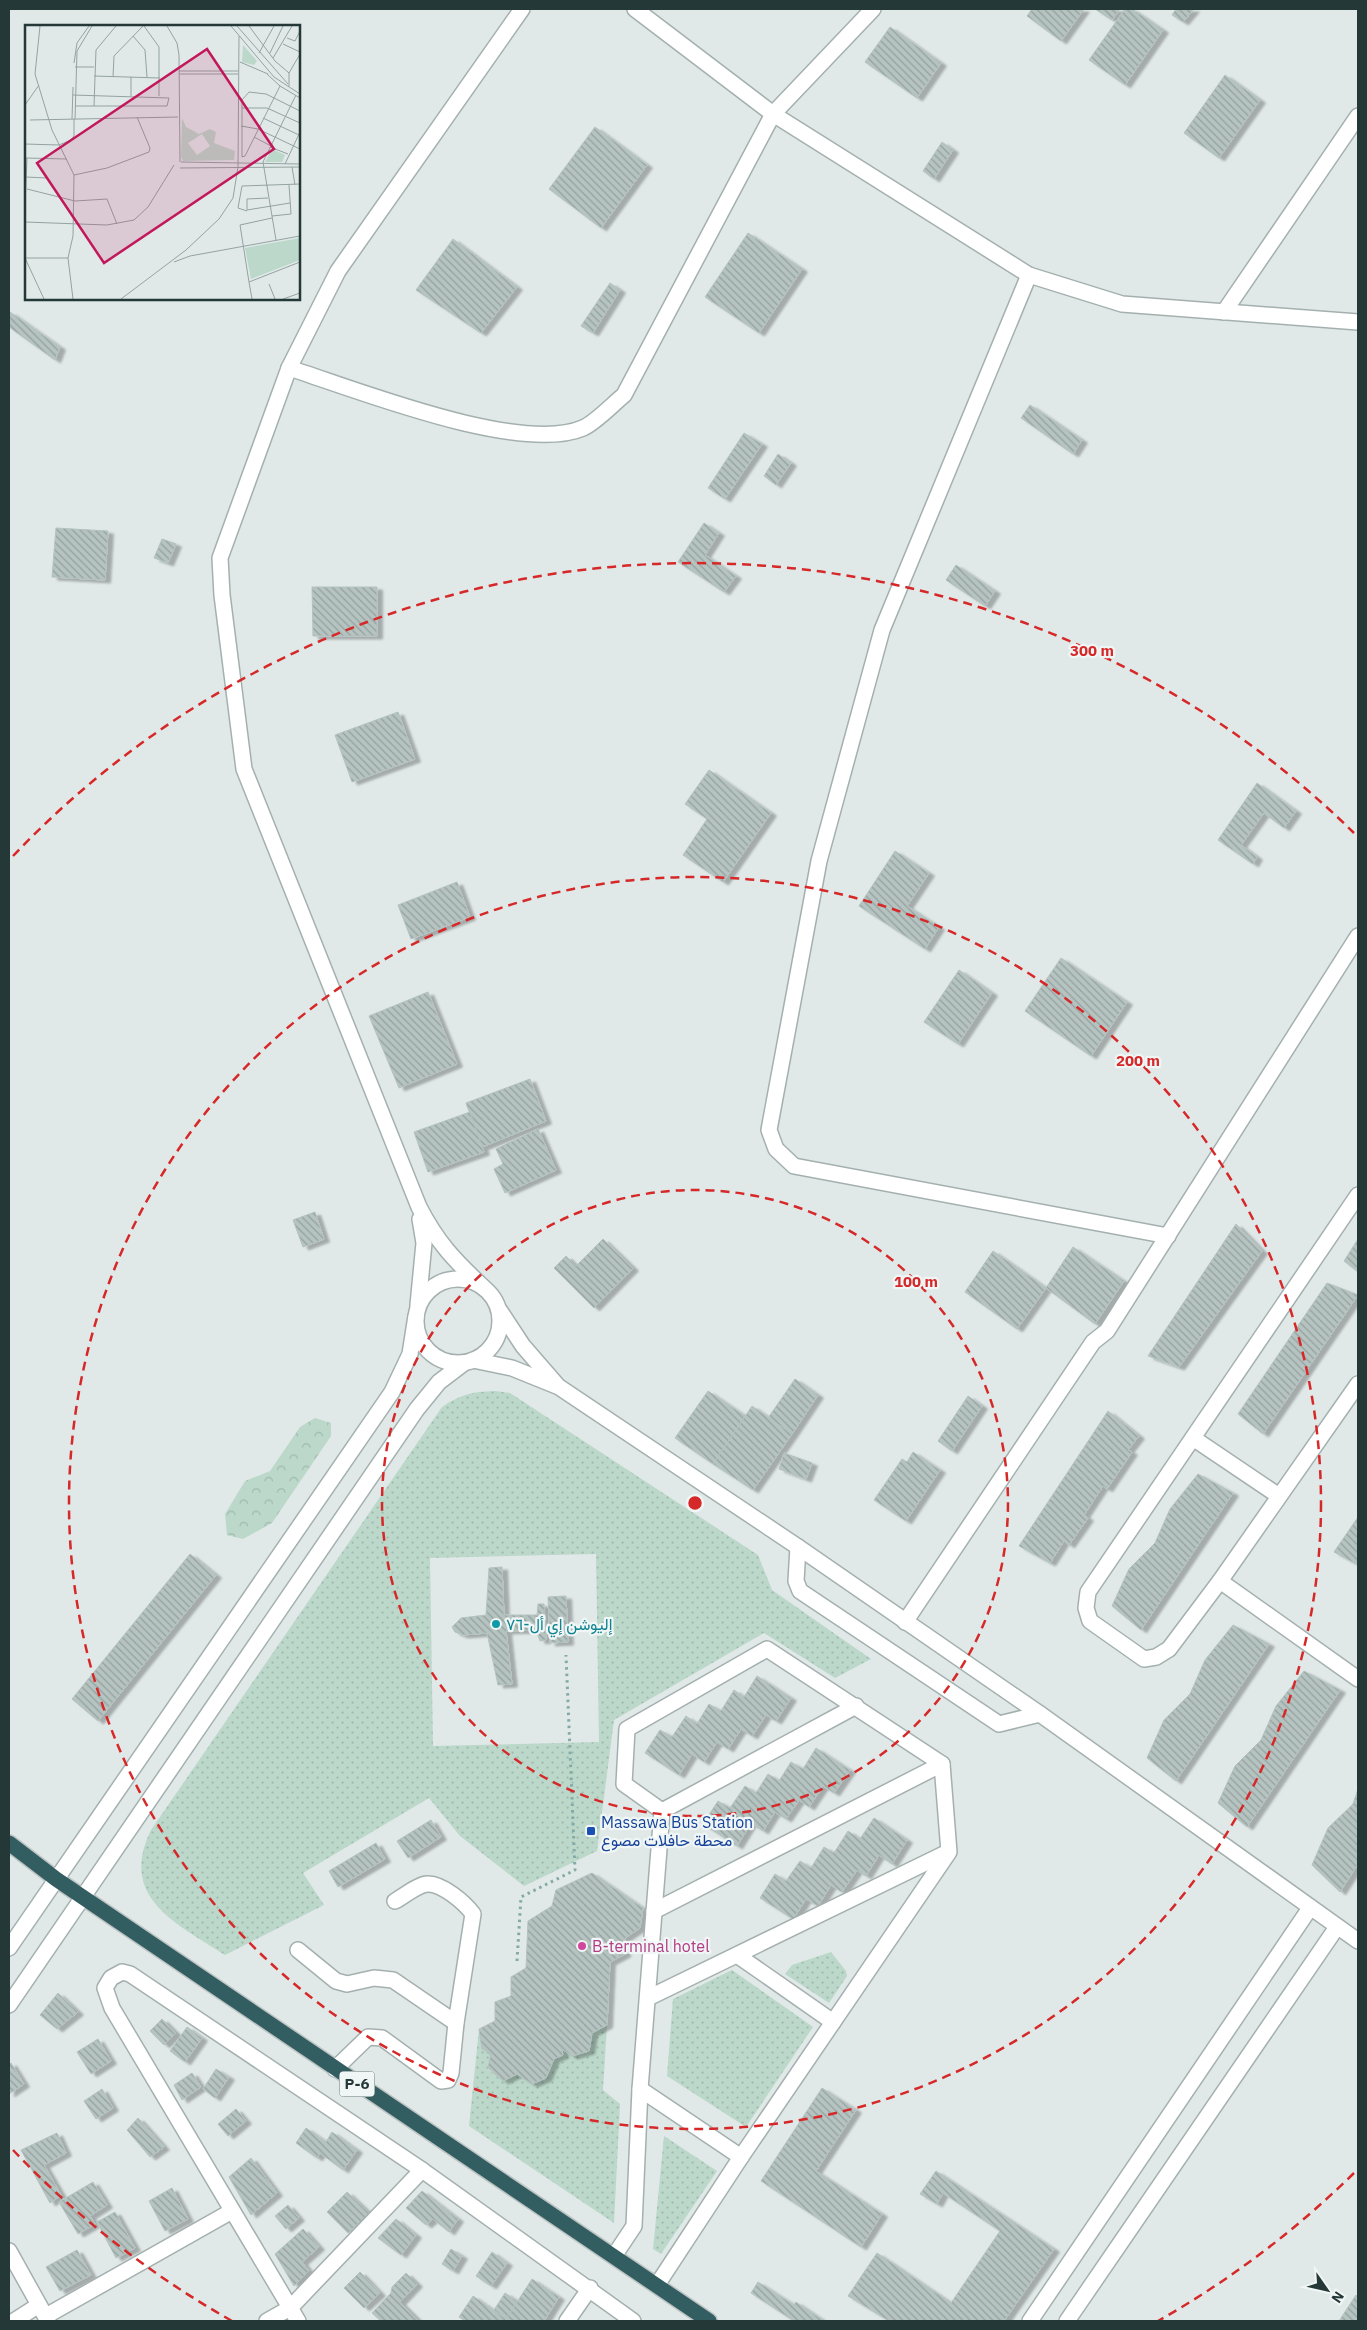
<svg xmlns="http://www.w3.org/2000/svg" width="1367" height="2330" viewBox="0 0 1367 2330" font-family="'IBM Plex Sans',Vazirmatn,sans-serif">
  <style>
    .grass { fill: url(#grass-dots); fill-rule: evenodd }
    .forest { fill: url(#forest-crowns) }
    .building { fill: url(#building-back-hatch); stroke: #b3c2c0; filter: url(#shadow) }
    .lines { fill: none; stroke-linecap: round; stroke-linejoin: round }
    .minor-casing { stroke: #a4b0af; stroke-width: 18 }
    .highway-casing { stroke: #bdc3c3; stroke-width: 18 }
    .path { stroke: #84aaa7; stroke-width: 3; stroke-dasharray: 2.5 4; stroke-linecap: butt }
    .minor { stroke: #fff; stroke-width: 15 }
    .highway { stroke: #325e61; stroke-width: 15 }
    .ring { fill: none; stroke: #d62828; stroke-width: 2.5; stroke-dasharray: 9 6 }
    .culture-dot { fill: #0f9aa8; stroke: #f0f6f5; stroke-width: 2 }
    .transit-dot { fill: #1a4fb4; stroke: #f0f6f5; stroke-width: 2 }
    .hotel-dot { fill: #d1479c; stroke: #f0f6f5; stroke-width: 2 }
    .labels { text-anchor: middle; stroke-width: 4.5; stroke-linejoin: round; paint-order: stroke }
    .shield { fill: #f0f6f5; stroke: #607170; stroke-width: 1 }
    .shield-label { font-size: 15px; font-weight: bold; fill: #233837 }
    .culture-label { font-size: 16px; fill: #0d838f; stroke: #f0f6f5; text-anchor: start }
    .transit-label { font-size: 16px; fill: #164399; stroke: #f0f6f5; text-anchor: start }
    .hotel-label { font-size: 16px; fill: #b23c85; stroke: #f0f6f5; text-anchor: start }
    .inset-road { fill: none; stroke: #94a2a1; stroke-width: 1 }
    .view { fill: #c2185b; fill-opacity: 0.15; stroke: #c2185b; stroke-width: 2.5 }
    .inset-edge { fill: none; stroke: #233837; stroke-width: 2.5 }
    .centre { fill: #d62828; stroke: #f0f6f5; stroke-width: 2.5 }
    .ring-label { font-size: 15px; text-anchor: middle; font-weight: bold; fill: #d62828; stroke: #f0f6f5; stroke-width: 4.5; stroke-linejoin: round; paint-order: stroke }
  </style>
  <defs>
    <pattern id="grass-dots" width="8" height="8" patternUnits="userSpaceOnUse" patternTransform="scale(1.25)"><rect width="8" height="8" fill="#bbd8ca"/><path d="M2 2h.1M6 6h.1" fill="none" stroke="#a0baae" stroke-width="1.8" stroke-linecap="round"/></pattern>
    <pattern id="forest-crowns" width="20" height="18" patternUnits="userSpaceOnUse" patternTransform="scale(1.25)"><rect width="20" height="18" fill="#bbd8ca"/><path d="M2 6a3 3 0 1 1 6 0M12 15a3 3 0 1 1 6 0" fill="none" stroke="#a0baae"/></pattern>
    <pattern id="building-back-hatch" width="6" height="6" patternUnits="userSpaceOnUse" patternTransform="scale(1.25)"><rect width="6" height="6" fill="#b6c4c1"/><path d="M-1 5l2 2M0 0l6 6M5-1l2 2" fill="none" stroke="#94a09e"/></pattern>
    <filter id="shadow"><feDropShadow dx="5.5" dy="3" stdDeviation="1" flood-color="#0004"/></filter>
  </defs>
  <rect width="100%" height="100%" fill="#e0e9e8"/>
  <!-- grass -->
  <g class="grass">
    <path d="M495 1391 510 1393 758 1555 772 1590 871 1659 835 1678 764 1633 614 1720 597 1851 524 1886 460 1836 429 1798 303 1873 324 1905 225 1955C176 1923 118 1898 151 1830L442 1407C462 1394 471 1392 495 1391ZM596 1554 599 1742 433 1746 430 1558Z"/>
    <path d="M831 1952 846 1971 847 1976 829 2003 785 1974 792 1965Z"/>
    <path d="M732 1970 813 2027 746 2127 667 2076 673 1999Z"/>
    <path d="M607 2025 603 2090 620 2104 614 2223 469 2126 479 2029 482 2049 491 2053 488 2069 503 2081 517 2074 546 2078 554 2059 563 2055 562 2049 572 2056 589 2051 592 2033Z"/>
    <path d="M664 2136 717 2171 661 2254 653 2249Z"/>
  </g>
  <!-- forest -->
  <path class="forest" d="M315 1418 331 1423V1436L272 1523 243 1539 227 1535 225 1514 245 1481 270 1471 300 1427Z"/>
  <!-- building -->
  <g class="building">
    <path d="M1032 9H1084L1061 41 1027 16Z"/>
    <path d="M1095 9H1120L1112 20Z"/>
    <path d="M1125 9H1132L1163 30 1125 85 1089 60Z"/>
    <path d="M1176 9H1194L1183 22 1172 15Z"/>
    <path d="M890 27 941 63 917 98 865 62Z"/>
    <path d="M1225 75 1260 100 1219 158 1184 133Z"/>
    <path d="M595 127 647 165 601 228 549 189Z"/>
    <path d="M942 142 953 150 934 179 923 171Z"/>
    <path d="M748 233 802 269 759 333 705 297Z"/>
    <path d="M453 239 517 287 481 333 416 290Z"/>
    <path d="M610 283 620 290 593 333 581 326Z"/>
    <path d="M10 312 60 347 55 360 9 327Z"/>
    <path d="M1030 405 1082 440 1073 454 1021 418Z"/>
    <path d="M744 433 762 444 725 499 708 488Z"/>
    <path d="M778 454 791 463 776 485 764 476Z"/>
    <path d="M704 523 719 533 705 555 736 576 724 592 678 562Z"/>
    <path d="M56 528 108 531 105 580 52 577Z"/>
    <path d="M162 539 176 544 168 563 154 558Z"/>
    <path d="M956 565 995 591 985 606 946 580Z"/>
    <path d="M312 587H377V636H313Z"/>
    <path d="M398 712 415 759 352 782 335 735Z"/>
    <path d="M709 770 771 813 723 882 683 855 707 819 685 804Z"/>
    <path d="M1257 783 1296 811 1284 828 1264 813 1241 845 1257 857 1253 864 1218 840Z"/>
    <path d="M895 851 929 873 907 906 939 927 925 949 859 906Z"/>
    <path d="M457 882 470 917 411 939 398 905Z"/>
    <path d="M1061 958 1127 1002 1091 1056 1025 1011Z"/>
    <path d="M959 970 992 993 958 1044 924 1022Z"/>
    <path d="M428 992 457 1064 399 1088 369 1016Z"/>
    <path d="M530 1079 546 1121 482 1147 466 1103Z"/>
    <path d="M470 1112 484 1152 428 1172 414 1132Z"/>
    <path d="M538 1129 556 1170 505 1193 494 1169 503 1164 496 1149Z"/>
    <path d="M315 1212 324 1239 303 1247 293 1220Z"/>
    <path d="M1236 1224 1262 1251 1179 1367 1148 1356Z"/>
    <path d="M603 1239 633 1268 594 1308 554 1268 566 1256 576 1266Z"/>
    <path d="M1358 1239V1272L1344 1261Z"/>
    <path d="M1073 1247 1124 1281 1095 1324 1046 1288Z"/>
    <path d="M993 1251 1046 1288 1017 1329 965 1292Z"/>
    <path d="M1327 1283 1358 1295 1263 1434 1238 1414Z"/>
    <path d="M795 1379 818 1395 792 1434 768 1418Z"/>
    <path d="M708 1391 745 1416 713 1464 675 1438Z"/>
    <path d="M968 1396 982 1406 952 1451 938 1441Z"/>
    <path d="M752 1406 792 1434 753 1490 713 1464Z"/>
    <path d="M1108 1411 1139 1436 1128 1450 1132 1452 1107 1489 1103 1486 1084 1515 1088 1518 1069 1545 1064 1541 1050 1563 1019 1546Z"/>
    <path d="M913 1452 940 1470 906 1521 874 1500 902 1459 907 1462Z"/>
    <path d="M784 1453 812 1463 806 1479 779 1469Z"/>
    <path d="M1198 1474 1233 1493 1141 1630 1112 1606 1129 1569 1155 1543 1170 1509Z"/>
    <path d="M1358 1517V1565L1334 1552Z"/>
    <path d="M190 1554 216 1575 98 1721 72 1699Z"/>
    <path d="M502 1567 504 1615H537L538 1604H544L546 1640 540 1641 536 1630 506 1631 512 1684 498 1685 487 1633 463 1635 455 1632 452 1627 461 1618 486 1615 489 1568Z"/>
    <path d="M566 1596 568 1642 550 1643 548 1597Z"/>
    <path d="M1233 1625 1269 1644 1176 1781 1147 1758 1164 1720 1190 1694 1205 1660Z"/>
    <path d="M1304 1671 1340 1690 1247 1827 1218 1803 1235 1766 1261 1740 1276 1706Z"/>
    <path d="M757 1676 791 1698 776 1721 766 1715 752 1736 741 1729 728 1749 717 1742 704 1762 692 1754 679 1775 645 1753 660 1730 672 1737 686 1716 697 1724 709 1704 721 1711 734 1690 744 1697Z"/>
    <path d="M816 1748 850 1770 834 1793 823 1786 809 1807 799 1800 786 1819 775 1812 763 1831 751 1823 737 1846 703 1824 718 1801 730 1808 745 1786 756 1793 768 1774 779 1781 791 1762 803 1769Z"/>
    <path d="M1358 1789V1864L1340 1892 1312 1865 1328 1828 1353 1804Z"/>
    <path d="M874 1818 907 1840 892 1864 879 1855 866 1876 857 1870 842 1892 831 1885 818 1906 806 1899 793 1919 760 1898 775 1874 786 1881 800 1861 811 1868 824 1847 834 1853 848 1831 860 1839Z"/>
    <path d="M431 1820 441 1837 408 1858 397 1841Z"/>
    <path d="M376 1843 385 1859 338 1887 329 1871Z"/>
    <path d="M592 1873 643 1908 640 1928 625 1938V1954L610 1962 607 2025 592 2033 589 2051 572 2056 562 2049 563 2055 554 2059 546 2078 532 2084 517 2074 503 2081 488 2068 491 2053 482 2049 479 2029 495 2021V2002L511 1996V1977L526 1968 528 1921 552 1906 556 1890Z"/>
    <path d="M58 1993 78 2012 57 2029 40 2015Z"/>
    <path d="M162 2019 176 2033 164 2045 150 2031Z"/>
    <path d="M187 2027 202 2038 185 2062 170 2051Z"/>
    <path d="M98 2039 111 2061 91 2074 77 2052Z"/>
    <path d="M11 2063 24 2084 9 2094V2064Z"/>
    <path d="M216 2069 229 2077 215 2098 203 2089Z"/>
    <path d="M192 2073 201 2087 182 2100 174 2085Z"/>
    <path d="M822 2088 856 2110 816 2171 882 2214 861 2247 761 2181Z"/>
    <path d="M102 2089 113 2108 96 2119 84 2101Z"/>
    <path d="M236 2109 246 2121 228 2136 218 2124Z"/>
    <path d="M138 2118 164 2147 150 2157 127 2130Z"/>
    <path d="M306 2128 326 2142 332 2132 357 2150 343 2170 320 2153 317 2158 296 2143Z"/>
    <path d="M57 2133 66 2153 44 2165 61 2195 50 2203 21 2150Z"/>
    <path d="M251 2158 277 2193 251 2215 229 2177Z"/>
    <path d="M936 2171 1054 2249 1004 2321H889L848 2296 877 2253 951 2303 1000 2231 943 2193 937 2204 920 2194Z"/>
    <path d="M93 2182 107 2205 90 2216 95 2224 78 2234 59 2202Z"/>
    <path d="M172 2188 188 2219 165 2231 149 2201Z"/>
    <path d="M422 2191 458 2219 449 2232 433 2219 426 2225 406 2208Z"/>
    <path d="M347 2192 369 2213 348 2233 327 2212Z"/>
    <path d="M288 2205 299 2218 286 2229 275 2216Z"/>
    <path d="M115 2212 135 2248 116 2258 97 2222Z"/>
    <path d="M396 2219 416 2235 401 2255 378 2238Z"/>
    <path d="M303 2229 319 2247 302 2262 309 2271 294 2286 275 2254Z"/>
    <path d="M451 2249 462 2256 453 2271 442 2264Z"/>
    <path d="M77 2250 91 2275 60 2291 46 2267Z"/>
    <path d="M492 2252 507 2263 491 2286 476 2276Z"/>
    <path d="M360 2272 380 2293 364 2308 344 2288Z"/>
    <path d="M406 2273 417 2284 400 2302 391 2293 392 2287Z"/>
    <path d="M532 2279 559 2297 544 2321H510L506 2319Z"/>
    <path d="M758 2282 794 2305 796 2302 821 2319 820 2321H794L751 2293Z"/>
    <path d="M391 2293 418 2320 416 2321H381L372 2313Z"/>
    <path d="M505 2293 517 2301 506 2319 494 2310Z"/>
    <path d="M1356 2295 1358 2297V2321H1339Z"/>
    <path d="M473 2296 506 2319 505 2321H465L459 2317Z"/>
  </g>
  <g class="lines">
    <defs>
      <g id="minor">
        <path d="M635 9 773 114 1029 275 1122 304 1358 322"/>
        <path d="M1029 275 882 630 819 861 769 1130 776 1149 794 1166 1168 1236"/>
        <path d="M1224 312 1358 116"/>
        <path d="M289 368C355 389 520 455 583 428 595 423 613 404 624 395L773 114 873 9"/>
        <path d="M1358 1195 1088 1592 1086 1608 1090 1621 1144 1659 1156 1657 1169 1649 1220 1581 1358 1384"/>
        <circle cx="458" cy="1321" r="42"/>
        <path d="M483 1287C454 1260 437 1242 419 1207L244 769 222 595 220 558 289 368 338 271 522 9"/>
        <path d="M418 1305 424 1243 420 1219"/>
        <path d="M500 1311 523 1346 556 1384"/>
        <path d="M473 1360 512 1368 559 1387 798 1547 1040 1714 1358 1941"/>
        <path d="M1193 1438 1279 1496"/>
        <path d="M798 1547 796 1581 800 1591 999 1724 1040 1714"/>
        <path d="M1220 1581 1358 1679"/>
        <path d="M905 1622 1093 1342 1107 1331 1358 936"/>
        <path d="M662 1811 856 1706"/>
        <path d="M654 1911 942 1764"/>
        <path d="M9 1948 392 1392 410 1354 416 1316"/>
        <path d="M298 1950 336 1981 347 1984 374 1978 393 1980 456 2023"/>
        <path d="M737 1955 833 2022"/>
        <path d="M648 1998 948 1852"/>
        <path d="M9 2005 417 1409 439 1382 464 1363"/>
        <path d="M335 2069 368 2037 382 2038 441 2081 448 2080 451 2073 456 2023 473 1914C465 1903 442 1883 427 1884 417 1885 404 1896 395 1901"/>
        <path d="M640 2089 741 2157"/>
        <path d="M9 2251 48 2321"/>
        <path d="M614 2256 634 2226 640 2089 662 1811 624 1784 627 1729 767 1649 942 1764 949 1852 741 2157 657 2285"/>
        <path d="M46 2316 232 2211"/>
        <path d="M14 2321 39 2305"/>
        <path d="M267 2321 290 2308 422 2170"/>
        <path d="M298 2321 112 2008 105 1988 111 1978 122 1972 130 1974 422 2170 633 2321"/>
        <path d="M567 2321 590 2288"/>
        <path d="M1030 2321 1310 1908"/>
        <path d="M1067 2321 1337 1927"/>
      </g>
      <path id="highway" d="M9 1843 56 1879 709 2321"/>
    </defs>
    <!-- minor casing -->
    <use href="#minor" class="minor-casing"/>
    <!-- highway casing -->
    <use href="#highway" class="highway-casing"/>
    <!-- path -->
    <path class="path" d="M517 1961 521 1897 575 1870 566 1655"/>
    <!-- minor -->
    <use href="#minor" class="minor"/>
    <!-- highway -->
    <use href="#highway" class="highway"/>
  </g>
  <!-- distance rings -->
  <g class="ring">
    <circle cx="695" cy="1503" r="313"/>
    <circle cx="695" cy="1503" r="626"/>
    <path d="M1354 2173A940 940 0 0 1 1158 2321M232 2321A940 940 0 0 1 13 2150M13 856A940 940 0 0 1 1354 833"/>
  </g>
  <!-- markers -->
  <circle class="culture-dot" cx="496" cy="1624" r="5"/>
  <rect class="transit-dot" x="586" y="1826" width="10" height="10" rx="2.5"/>
  <circle class="hotel-dot" cx="582" cy="1946" r="5"/>
  <g class="labels">
    <!-- shield labels -->
    <rect class="shield" x="339.5" y="2071.5" width="35" height="25" rx="4"/>
    <g class="shield-label">
      <text x="357" y="2089">P-6</text>
    </g>
    <!-- culture labels -->
    <g class="culture-label">
      <text x="506" y="1630">إليوشن إي أل-٧٦</text>
    </g>
    <!-- transit labels -->
    <g class="transit-label">
      <text x="601" y="1828">Massawa Bus Station<tspan x="601" dy="18">محطة حافلات مصوع</tspan></text>
    </g>
    <!-- hotel labels -->
    <g class="hotel-label">
      <text x="592" y="1952">B-terminal hotel</text>
    </g>
  </g>
  <!-- overview -->
  <g transform="translate(25 25)">
    <rect width="275" height="275" fill="#e0e9e8"/>
    <path d="M218 20 232 36 229 40 217 37ZM157 93 161 102 174 109 185 104 191 107 189 118 210 126 209 135 158 136 156 132ZM177 109 185 121 172 130 163 118ZM247 124 260 130 257 137H240ZM275 213V235L226 254 220 223Z" fill="#bbd8ca" fill-rule="evenodd"/>
    <path class="inset-road" d="M15 1 10 49 27 105 49 150 48 211 43 233 48 274M119 1 134 22V71M142 1 152 18 154 30 155 137M206 1 249 52 275 69M212 1 263 59M224 1 250 36 264 48M108 11 120 25 122 52M262 13 270 16 275 6M258 19 275 27M234 28 249 1M245 28 258 1M248 33 267 1M215 37 243 49M49 38 52 18 64 1M50 42H69M154 46H213M154 49H213M242 49 255 61 275 73M69 51 135 53M88 52 89 31 118 1M106 52V71M264 61V48L275 29M48 70 144 73 142 81H50M0 80 14 60M69 81 71 25 91 1M217 83H242L275 98M238 93 274 110M47 94 48 62M50 94 52 26 67 1M5 95 153 92M216 101 233 104 275 124M229 112 246 121M0 119 34 120 46 115 49 111V94M245 122 263 129M217 132V75L224 67 241 69 275 86M217 132 220 131 255 61M1 133 42 134M156 137 275 139M260 139 275 107M267 142 270 160M155 143 275 142M49 150 82 143 124 127 125 123 112 92M1 152 22 153M2 164 50 176 82 174 92 199M243 173 222 174V185L265 178M0 180 2 133M222 186 213 183 217 161 275 159M247 191 266 189 264 160M0 197 82 200 109 195 123 182 149 140M251 215 238 137 271 70M0 233 19 274M0 233H43M149 237 165 231 275 211M224 257 215 200 247 193M244 259 250 274M96 274 161 225 194 194 208 173 213 142 214 11M227 274 224 257 275 237M258 274 275 268"/>
    <path class="view" d="M182 24 249 124 79 238 12 138Z"/>
    <rect width="275" height="275" class="inset-edge"/>
  </g>
  <circle cx="695" cy="1503" r="8" class="centre"/>
  <g class="ring-label">
    <text x="1092" y="656">300 m</text>
    <text x="1138" y="1066">200 m</text>
    <text x="916" y="1287">100 m</text>
  </g>
  <!-- border -->
  <rect width="1367" height="2330" fill="none" stroke="#233837" stroke-width="20"/>
  <!-- north arrow -->
  <g transform="translate(1327 2290) rotate(124)" stroke="#f0f6f5" stroke-width="4" paint-order="stroke">
  <path d="M0-4L9 19L0 12L-9 19Z" fill="#233837"/>
  <text y="-8" font-size="14" font-weight="bold" text-anchor="middle" fill="#233837">N</text>
  </g>
</svg>
